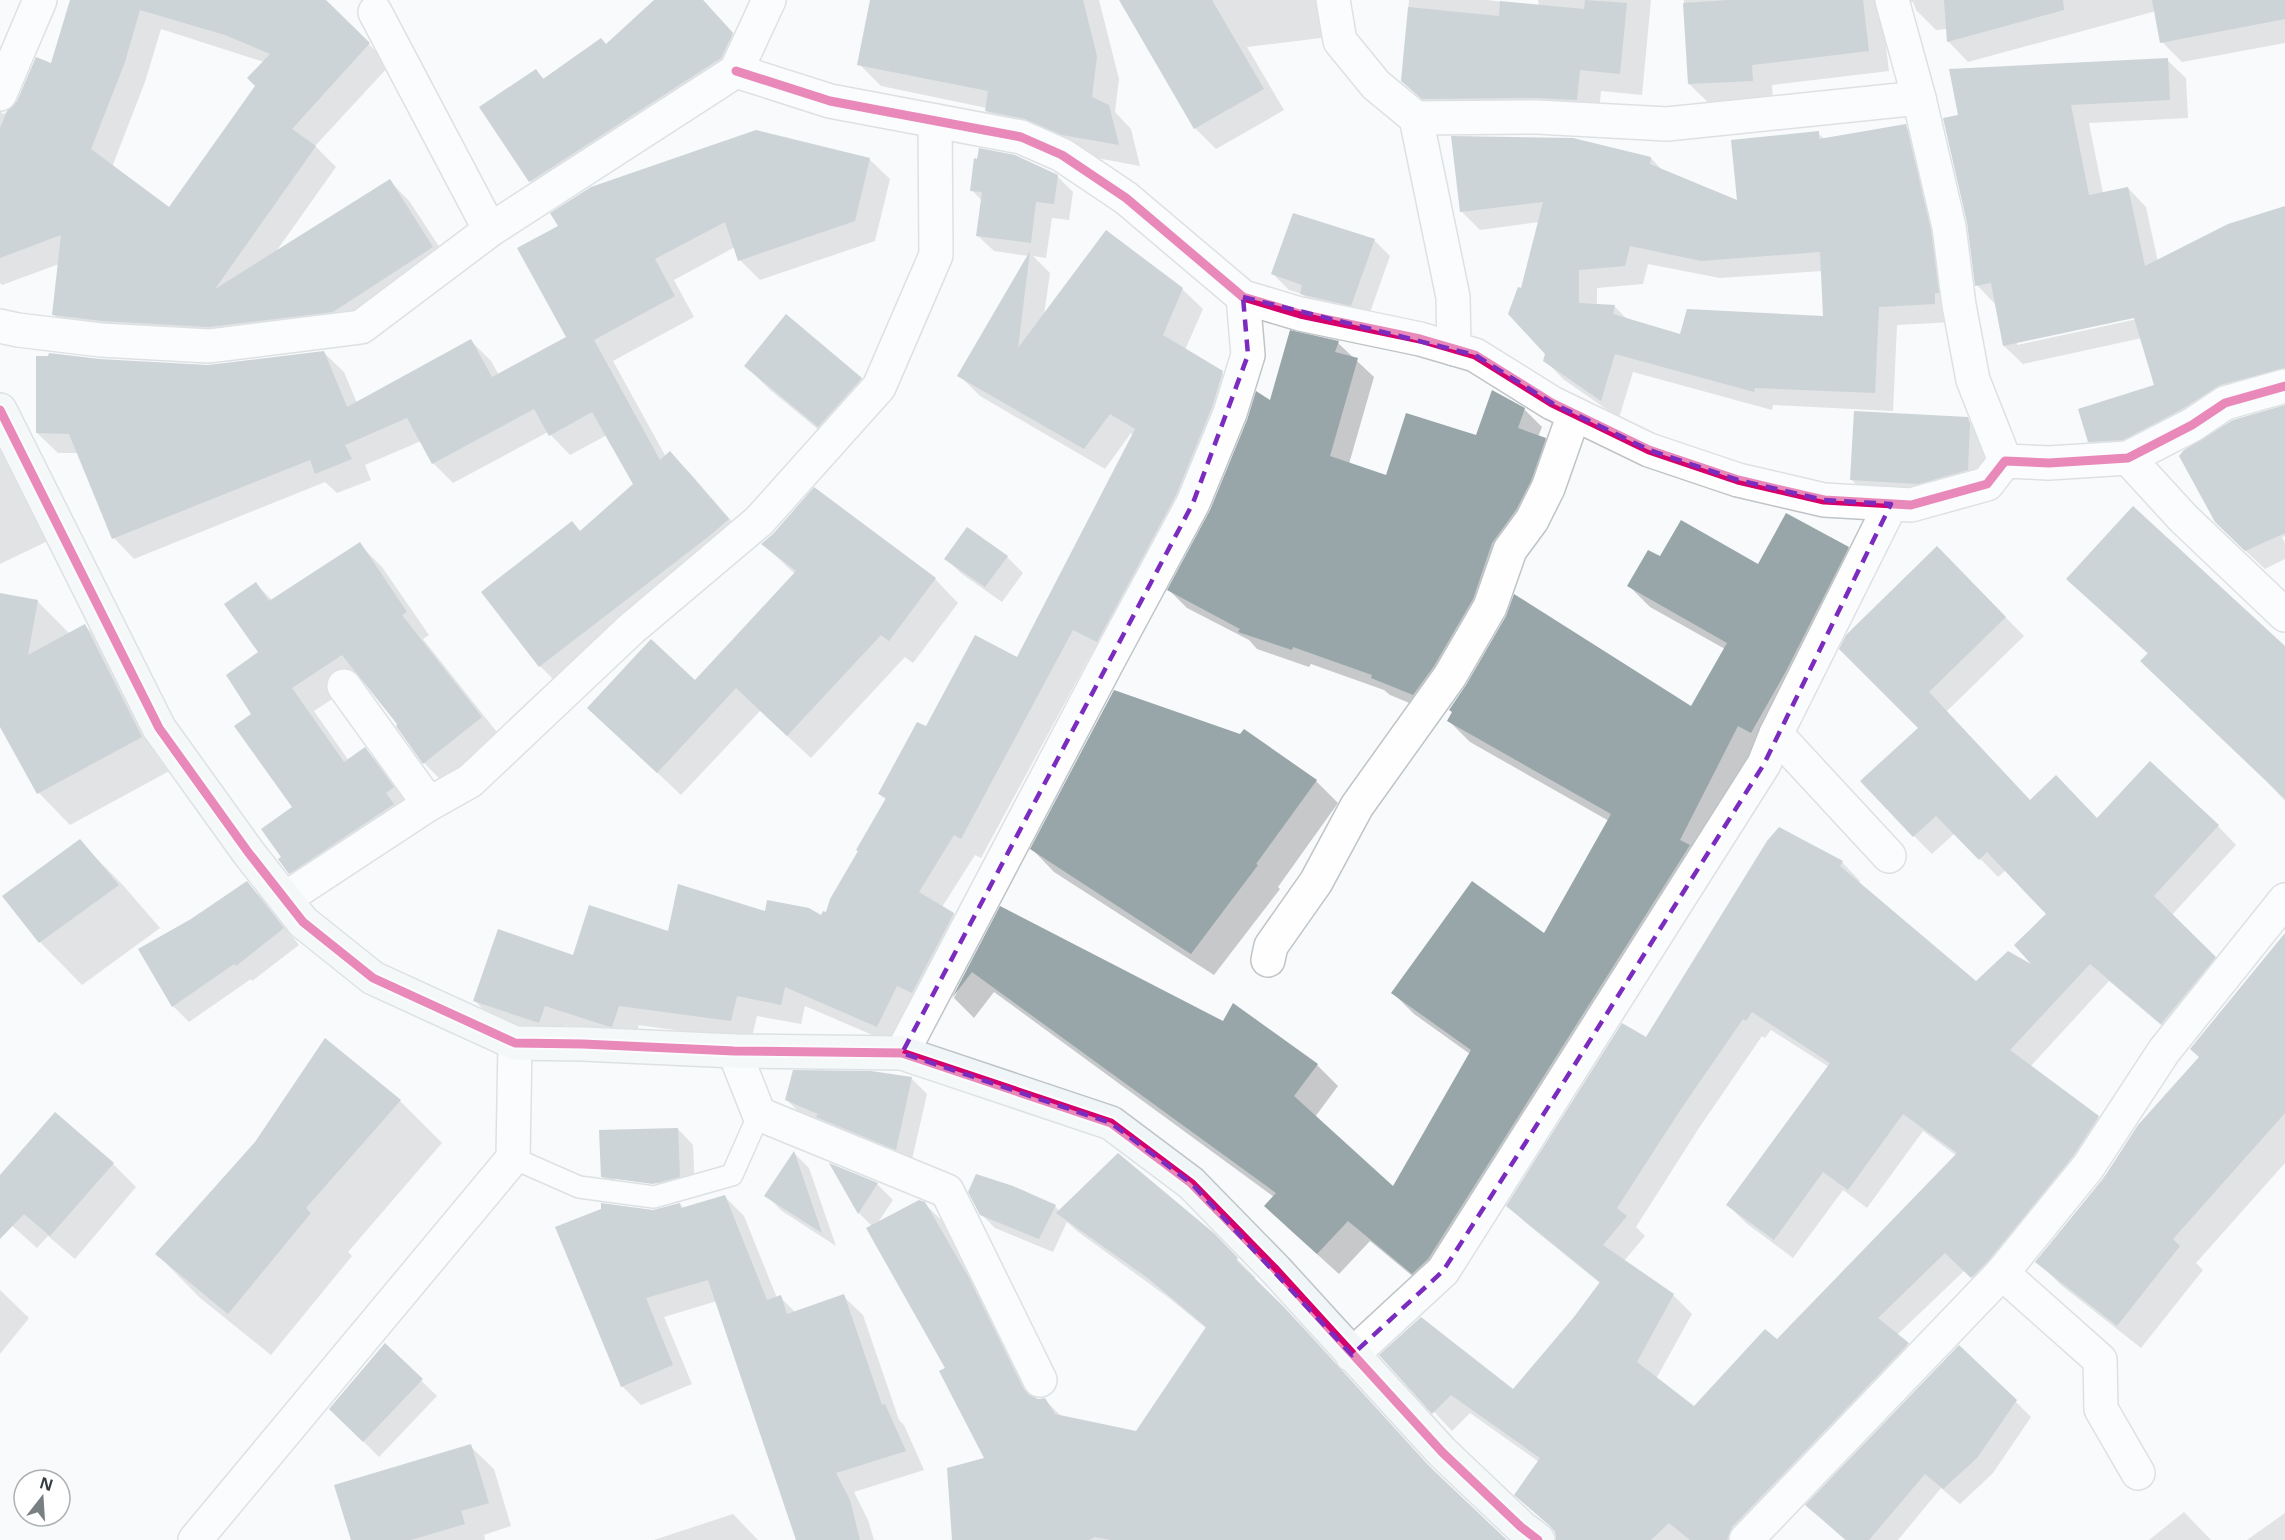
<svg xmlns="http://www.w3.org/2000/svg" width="2285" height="1540" viewBox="0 0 2285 1540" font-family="'Noto Sans',sans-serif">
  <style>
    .shadow { fill: #0003; fill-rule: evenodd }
    .building { fill: #98a6aa; fill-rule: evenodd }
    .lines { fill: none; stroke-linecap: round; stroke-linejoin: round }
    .lane-casing { stroke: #bfc4c6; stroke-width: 24 }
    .street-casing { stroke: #bfc4c6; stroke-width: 36 }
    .secondary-casing { stroke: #bfc4c6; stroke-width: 36 }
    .lane { stroke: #fefeff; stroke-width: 21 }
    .street { stroke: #fefeff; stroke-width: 33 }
    .secondary { stroke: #f0f5f7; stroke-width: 33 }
    .cycleway-casing { stroke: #fff; stroke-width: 13 }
    .cycleway { stroke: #d6006c; stroke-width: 9 }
    .marked { fill: none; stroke: #7b2cbf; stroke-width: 4.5; stroke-dasharray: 12 8; stroke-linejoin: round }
  </style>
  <rect width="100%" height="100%" fill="#f8fafc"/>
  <!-- shadow -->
  <g class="shadow">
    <path d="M71 0H324L390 65 315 146 336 167 275 253 390 181 410 202 453 268 354 332 75 335 54 315 59 264 2 285 0 283V85L2 114 12 111 52 65ZM161 29 264 62 257 86 170 209 112 167 145 82Z"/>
    <path d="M656 0H703L751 53 549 200 530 181 481 107 536 71 545 80 606 45Z"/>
    <path d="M872 0H1099L1119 79 1115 112 1131 129 1140 166 1086 156 1009 133 987 111V108L881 86 859 64Z"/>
    <path d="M1121 0H1344L1337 36 1247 47 1284 110 1216 149 1195 128Z"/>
    <path d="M1409 0H1486L1539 6 1538 0H1651L1642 95 1601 91 1598 122 1425 103 1403 81Z"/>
    <path d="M1684 0H2285V43L2182 62 2162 42 2156 11 1968 62 1948 41 1947 29 1936 30 1916 10 1913 2H1909L1897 37 1885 38 1889 71 1772 85 1773 101 1710 104 1689 84Z"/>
    <path d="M2167 60 2186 78 2188 118 2089 123 2103 193 2128 188 2146 207 2158 262 2285 208V390L2108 460 2089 441 2156 386 2142 338 2023 364 2004 346 1995 304 1977 285 1969 222 1945 119ZM2141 315 2142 318 2017 345V342Z"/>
    <path d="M1905 126 1924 144 1953 322 1897 325 1893 411 1773 405 1772 410 1633 372 1619 418 1563 379 1545 360 1546 353 1522 290 1539 222 1480 230 1462 212 1651 158 1663 171 1739 202 1818 133 1824 139ZM1648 264 1720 278 1822 271 1824 317 1681 336 1629 321 1614 306 1597 305V288L1643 284Z"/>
    <path d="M869 159 890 179 875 241 760 280 740 260 735 247 674 280 694 317 613 361 666 457 670 453 690 473 748 540 560 686 540 666 635 484 607 435 570 455 548 432 453 483 433 463 421 441 365 465 371 480 337 493 325 482 134 559 114 538 79 453H58L37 433 100 360 208 366 323 352 344 372 357 403 471 341 491 361 499 375 568 337 519 249Z"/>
    <path d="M1057 176 1073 192 1069 220 1052 218 1046 258 1033 256 1050 273 1044 315 1182 289 1203 309 1185 350 1222 373 1243 393 1118 661 1094 649 981 858 975 855 942 907 954 914 974 934 898 1046 805 1006 801 1024 757 1016 751 1041 639 1025 632 1046H629L565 1025 559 1043 495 1021 475 1001 574 956 669 932 766 913 821 917 828 913 887 801 880 794 927 728 1018 659 1133 435 1131 433 1105 469 980 396 959 375 1029 256 994 251 978 236 982 201 972 190Z"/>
    <path d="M1374 240 1390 256 1367 321 1317 310 1302 294 1289 290 1273 274Z"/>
    <path d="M1338 343 1374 377 1349 464 1387 477 1476 436 1524 409 1542 427 1538 437 1545 439 1562 457 1431 712 1390 695 1384 690 1311 664 1309 667 1257 649 1249 640 1187 608 1169 590 1271 402Z"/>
    <path d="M746 366 861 379 885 402 842 449 769 389Z"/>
    <path d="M2285 407V536L2282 537 2285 543V559L2265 569 2235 541Z"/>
    <path d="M1967 419 1991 443V493L1876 504 1852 480Z"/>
    <path d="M0 437 54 538 0 564Z"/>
    <path d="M359 544 382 567 429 635 423 639 504 741 447 786 424 763 398 726 399 725 363 679 314 711 349 761 365 749 388 772 416 811 313 896 290 873 283 858 294 808 253 714 260 653 256 584 273 601Z"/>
    <path d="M763 544 935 579 958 603 913 663 905 657 811 758 760 711 681 795 613 731 696 682 795 574Z"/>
    <path d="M1848 548 1869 569 1434 1294 1370 1241 1339 1274 1287 1227 1274 1197 994 992 974 1018 954 998 1001 908 1223 1023 1234 1005 1317 1065 1338 1086 1315 1117 1393 1188 1470 1054 1414 1014 1393 993 1544 935 1609 821 1470 742 1449 721 1691 708 1725 649 1650 607 1629 586 1661 558 1759 566Z"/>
    <path d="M1937 548 2024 636 1946 712 2030 802 2098 820 2150 763 2218 826 2236 845 2171 916 2233 976 2181 1042 2109 981 2030 1067 2098 1117 2117 1136 1991 1295 1965 1270 1897 1335 1926 1363 1756 1540H1558L1556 1531 1516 1495 1539 1462 1470 1413 1452 1431 1381 1355 1513 1391 1575 1318 1601 1284 1527 1224 1508 1206 1647 1039 1842 862 1860 881 1859 883 1976 983 2037 969 2048 914 2006 870 1998 877 1955 833 1932 854 1914 836 1920 728ZM1771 1030 1829 1067 1728 1205 1746 1223 1793 1258 1843 1190 1867 1208 1923 1131 1957 1156 1777 1341 1694 1408 1656 1379 1692 1314 1674 1296 1624 1261 1645 1236 1636 1227 1699 1128 1762 1036 1765 1038Z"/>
    <path d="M1007 557 1023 573 1002 602 962 574 946 559Z"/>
    <path d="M2068 579 2285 648V801L2149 655Z"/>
    <path d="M0 594 37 601 70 634 85 626 117 657 173 769 70 825 39 793 0 706Z"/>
    <path d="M1316 781 1338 803 1278 887 1280 889 1214 975 1054 872 1032 849Z"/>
    <path d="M79 841 122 884 160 928 82 985 40 942 4 896Z"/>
    <path d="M246 883 262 898 299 945 252 981 251 979 189 1022 173 1006 191 920Z"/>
    <path d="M2285 950V1163L2196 1263 2203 1270 2141 1348 2061 1285 2037 1261Z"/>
    <path d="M911 1078 927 1094 911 1164 803 1116 787 1100Z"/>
    <path d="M400 1101 442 1143 348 1252 352 1256 271 1355 199 1297 157 1254Z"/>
    <path d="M678 1129 693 1145 695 1192H618L602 1176ZM615 1177 661 1184 660 1186 615 1181Z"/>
    <path d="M794 1153 809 1168 836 1246 782 1211 766 1195Z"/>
    <path d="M113 1164 136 1187 75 1259 48 1236 37 1248 0 1215V1178Z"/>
    <path d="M833 1166 877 1184 893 1200 877 1224 925 1204 944 1223 986 1296 1037 1400 1044 1399 1062 1417 1137 1433 1207 1329 1169 1298 1077 1231 1067 1222 1053 1252 995 1228 981 1214 1055 1206 1060 1212 1233 1255 1256 1278 1254 1279 1302 1326 1441 1479 1505 1540H954L987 1459 947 1369 872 1226 859 1213Z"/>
    <path d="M725 1197 744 1216 777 1298 780 1297 795 1312 843 1296 863 1315 899 1420 904 1425 924 1470 854 1492 868 1520 874 1540H798L717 1301 664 1317 692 1384 641 1405 622 1386 653 1211 680 1204 684 1209Z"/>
    <path d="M0 1290 29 1318 0 1354Z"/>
    <path d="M385 1345 437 1396 379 1457 331 1409Z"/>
    <path d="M2015 1401 2031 1417 1993 1473 1960 1504 1941 1488 1898 1540H1845L1807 1505Z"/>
    <path d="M470 1446 494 1469 511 1526 484 1535 485 1540H353Z"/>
    <path d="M2184 1512 2211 1540H2149Z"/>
    <path d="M2285 1513V1540H2247Z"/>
    <path d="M733 1514 758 1540H654Z"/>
  </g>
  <!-- building -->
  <g class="building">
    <path d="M70 0H326L370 43 292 129 316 146 215 289 390 179 433 247 333 312 208 327 103 321 52 315 61 235 0 258V128L7 111 17 101 36 57 51 63ZM140 10 225 35 270 54 247 78 255 86 169 207 91 149 125 62Z"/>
    <path d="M654 0H703L733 33 721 58 529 182 479 107 536 69 543 79 601 38 606 44Z"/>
    <path d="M870 0H1083L1097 56 1092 97 1109 105 1119 145 1062 135 1025 119 985 111 988 91 857 65Z"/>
    <path d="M1119 0H1212L1264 89 1194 129Z"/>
    <path d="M1585 0 1627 3 1620 74 1580 70 1577 100 1537 98 1422 99 1401 81 1408 7 1499 16 1500 1 1584 9Z"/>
    <path d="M1728 0H1863L1869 51 1752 65 1753 81 1688 84 1683 3Z"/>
    <path d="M1944 0H2063L2064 10 1947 42Z"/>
    <path d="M2152 0H2285V19L2160 43Z"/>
    <path d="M2168 58 2170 100 2071 105 2089 195 2128 187 2145 266 2228 224 2285 206V368L2220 385 2182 409 2123 440 2088 442 2078 409 2154 385 2134 318 2003 346 1991 283 1975 286 1967 223 1943 118 1958 115 1949 69Z"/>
    <path d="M1906 124 1931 230 1939 293H1935V304L1879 307 1875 393 1755 388 1754 392 1615 354 1601 401 1543 361 1545 354 1508 314 1518 287 1521 288 1543 202 1460 212 1451 136 1573 138 1651 157 1650 164 1737 200 1731 140 1819 131V139ZM1630 246 1701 261 1820 252 1823 316 1687 309 1680 334 1613 314 1615 305 1579 303V270L1625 266Z"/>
    <path d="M756 130 870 158 855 221 738 261 725 222 655 259 675 296 594 340 660 460 670 451 729 519 708 537 539 667 481 592 572 521 580 531 633 484 592 412 549 436 534 409 432 464 407 418 345 445 352 459 315 474 310 460 112 539 69 434 36 433V356H48L49 353 100 359 208 365 324 351 347 407 471 339 492 377 566 337 517 248 558 226 550 213 591 187Z"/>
    <path d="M979 148 1015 155 1058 175 1054 204 1036 202 1031 243 976 236 982 192 970 191 974 158 977 159Z"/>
    <path d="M1293 213 1375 239 1351 306 1300 294 1302 285 1271 274Z"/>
    <path d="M1106 230 1183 288 1163 335 1223 371 1212 407 1176 495 1097 642 1073 630 961 839 954 835 919 892 954 913 912 993 897 986 877 1027 785 987 781 1005 737 996 731 1021 619 1006 612 1027 607 1026 545 1006 539 1023 473 1001 498 929 573 955 589 905 668 931 678 884 765 911 767 900 809 908 821 915 823 911 826 912 830 899 858 851 856 850 886 798 878 794 917 722 926 726 975 635 1017 657 1135 429 1110 414 1084 449 957 376 1030 251 1018 348Z"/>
    <path d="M786 314 862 378 818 427 744 366Z"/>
    <path d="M1290 330 1339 341 1335 352 1358 358 1330 456 1386 475 1406 413 1476 435 1492 390 1525 408 1518 428 1546 438 1531 481 1516 510 1492 543 1473 599 1434 666 1413 695 1371 678 1372 675 1293 647 1292 650 1238 632 1240 629 1167 590 1210 510 1247 420 1256 391 1270 400Z"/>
    <path d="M2285 405V533L2245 551 2215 522 2179 456 2184 450 2233 420Z"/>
    <path d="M1854 411 1968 417 1970 423 1968 470 1918 484 1850 480Z"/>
    <path d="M814 487 936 578 889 641 881 635 787 736 736 688 657 773 587 708 651 639 695 680 796 571 761 544 773 534Z"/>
    <path d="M2133 506 2285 646V799L2140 661 2148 653 2066 579Z"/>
    <path d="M1786 513 1849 547 1786 671 1751 733 1738 726 1680 840 1690 845 1428 1259 1412 1274 1348 1221 1317 1254 1264 1206 1276 1193 972 972 952 998 1000 906 1223 1021 1233 1003 1318 1064 1294 1096 1393 1186 1471 1050 1391 993 1472 881 1544 933 1611 814 1447 721 1452 712 1449 710 1466 685 1506 616 1514 594 1691 706 1727 643 1627 586 1648 550 1660 556 1681 520 1758 564Z"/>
    <path d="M967 527 1008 556 985 587 944 559Z"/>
    <path d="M360 542 407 612 402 615 482 717 423 764 396 726 397 724 342 655 292 688 344 762 365 747 394 787 386 793 394 804 289 874 278 859 281 857 261 829 292 807 234 726 251 714 226 675 258 652 224 604 256 582 269 601Z"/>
    <path d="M1937 546 2006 617 1929 692 2030 800 2056 775 2097 818 2150 761 2219 825 2154 896 2216 957 2161 1024 2090 964 2010 1050 2099 1116 2073 1156 1988 1261 1971 1278 1945 1253 1878 1318 1909 1343 1732 1527 1727 1540H1690L1669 1523 1651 1540H1556L1555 1532 1550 1526 1514 1495 1540 1458 1451 1395 1432 1414 1379 1355 1421 1317 1513 1389 1574 1317 1600 1282 1506 1206 1622 1023 1646 1037 1767 841 1779 827 1843 861 1840 866 1976 981 2008 951 2031 964 2014 945 2046 914 1987 852 1979 860 1936 816 1913 837 1860 781 1918 728 1839 649 1846 635ZM1752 1012 1830 1063 1726 1205 1774 1240 1823 1172 1848 1190 1903 1114 1957 1153 1777 1339 1765 1329 1694 1406 1637 1362 1674 1294 1603 1245 1627 1216 1617 1208 1681 1109 1743 1019 1746 1021Z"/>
    <path d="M0 593 38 600 28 655 85 624 142 737 37 794 0 727Z"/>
    <path d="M1114 690 1240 734 1244 729 1317 780 1256 864 1258 865 1191 954 1030 849Z"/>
    <path d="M80 839 119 885 39 943 2 896Z"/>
    <path d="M247 881 284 928 236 966 234 964 172 1007 138 949 191 919Z"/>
    <path d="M2285 933V1113L2173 1239 2180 1246 2117 1326 2035 1262 2103 1179 2138 1125 2199 1057 2190 1049Z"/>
    <path d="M325 1038 401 1100 306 1208 311 1213 228 1314 155 1254 255 1142Z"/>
    <path d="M793 1070 871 1071 912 1077 896 1150 816 1117 818 1114 785 1100Z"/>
    <path d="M55 1112 114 1163 50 1236 24 1214 0 1239V1175Z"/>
    <path d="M678 1128 680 1177 653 1184 601 1177 599 1130Z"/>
    <path d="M794 1151 822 1233 764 1196Z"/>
    <path d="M1118 1153 1215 1234 1238 1258 1236 1260 1283 1306 1428 1465 1507 1540H1112L1095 1537 1089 1540H952L947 1468 984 1458 939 1371 945 1368 866 1228 919 1200 925 1202 968 1276 1023 1388 1029 1395 1038 1399 1045 1398 1055 1414 1136 1431 1206 1327 1149 1279 1056 1213Z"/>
    <path d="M829 1163 878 1183 858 1214Z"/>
    <path d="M976 1174 1013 1186 1056 1205 1039 1239 980 1215 968 1192Z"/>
    <path d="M725 1195 767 1300 781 1295 787 1314 844 1294 882 1405 885 1404 906 1451 836 1473 850 1500 860 1540H796L708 1280 646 1298 673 1365 621 1387 555 1227 601 1209V1203L653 1210 680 1203 681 1208Z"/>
    <path d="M385 1343 423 1379 363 1442 329 1409Z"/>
    <path d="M1959 1345 2017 1400 1977 1458 1943 1489 1925 1474 1869 1540H1846L1805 1505Z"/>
    <path d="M471 1444 489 1503 461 1511 465 1524 411 1540H351L334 1485Z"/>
  </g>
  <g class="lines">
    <defs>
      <path id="lane" d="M513 1158 579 1187 654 1197 732 1175 759 1114"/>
      <g id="street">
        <path d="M1333 0 1340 41 1376 85 1416 118 1537 117 1667 124 1919 98"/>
        <path d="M1892 0 1919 98 1949 227 1959 305 1973 380 2005 461"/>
        <path d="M375 12 490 230"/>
        <path d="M736 71 830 101 1021 137 1062 155 1126 198 1243 297 1300 314 1420 339 1475 355 1552 403 1649 450 1738 480 1824 500 1911 505 1987 484 2005 461 2049 463 2128 458 2192 425 2225 403 2285 386"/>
        <path d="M0 94 40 0"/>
        <path d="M1416 118 1453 297 1454 349"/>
        <path d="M0 326 18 330 101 340 209 346 361 327 490 230 736 71 769 0"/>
        <path d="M2128 458 2183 518 2285 615"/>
        <path d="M344 686 429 804"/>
        <path d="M1776 734 1889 856"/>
        <path d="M286 898 429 804 470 781 631 629 759 521 879 387 936 255 935 121"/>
        <path d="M1268 960 1271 946 1316 882 1357 806 1450 676 1490 607 1510 550 1532 520 1548 488 1574 414"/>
        <path d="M734 1051 759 1114 947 1191 1040 1380"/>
        <path d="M902 1053 1108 661 1193 503 1230 413 1248 355 1243 297"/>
        <path d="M2002 1273 2100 1360 2101 1409 2138 1473"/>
        <path d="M1352 1355 1443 1271 1764 764 1776 734 1891 504"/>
        <path d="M195 1540 513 1158 515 1043"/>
        <path d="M1746 1540 2002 1273 2088 1167 2164 1051 2285 900"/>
      </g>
      <path id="secondary" d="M0 410 159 728 248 852 303 922 373 978 515 1043 583 1044 734 1051 902 1053 1111 1123 1191 1183 1276 1270 1442 1452 1521 1527 1538 1540"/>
    </defs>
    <!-- lane casing -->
    <use href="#lane" class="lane-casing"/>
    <!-- street casing -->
    <use href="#street" class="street-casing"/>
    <!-- secondary casing -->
    <use href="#secondary" class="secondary-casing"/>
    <!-- lane -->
    <use href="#lane" class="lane"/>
    <!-- street -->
    <use href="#street" class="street"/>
    <!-- secondary -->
    <use href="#secondary" class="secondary"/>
    <defs>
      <g id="cycleway">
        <path d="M736 71 830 101 1021 137 1062 155 1126 198 1243 297 1300 314 1420 339 1475 355 1552 403 1649 450 1738 480 1824 500 1911 505 1987 484 2005 461 2049 463 2128 458 2192 425 2225 403 2285 386"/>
        <path d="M0 410 159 728 248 852 303 922 373 978 515 1043 583 1044 734 1051 902 1053 1111 1123 1191 1183 1276 1270 1442 1452 1521 1527 1538 1540"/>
      </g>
    </defs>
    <!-- cycleway casing -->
    <use href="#cycleway" class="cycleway-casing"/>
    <!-- cycleway -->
    <use href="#cycleway" class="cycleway"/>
  </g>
  <!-- marked area -->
  <path d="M0 0H2285V1540H0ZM1243 297 1475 355 1552 403 1649 450 1738 480 1824 500 1891 504 1764 764 1526 1142 1443 1271 1352 1355 1191 1183 1111 1123 902 1053 1193 503 1248 355Z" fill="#f8fafc" fill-opacity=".55" fill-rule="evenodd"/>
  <path class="marked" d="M1243 297 1475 355 1552 403 1649 450 1738 480 1824 500 1891 504 1764 764 1526 1142 1443 1271 1352 1355 1191 1183 1111 1123 902 1053 1193 503 1248 355Z"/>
  <!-- north arrow -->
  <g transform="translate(42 1498) rotate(17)"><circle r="28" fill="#ffffff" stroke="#aeb2b3" stroke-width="1.5"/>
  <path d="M0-4.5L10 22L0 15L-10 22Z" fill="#798082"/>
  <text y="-9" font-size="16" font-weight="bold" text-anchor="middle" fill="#343e41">N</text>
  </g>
</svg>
